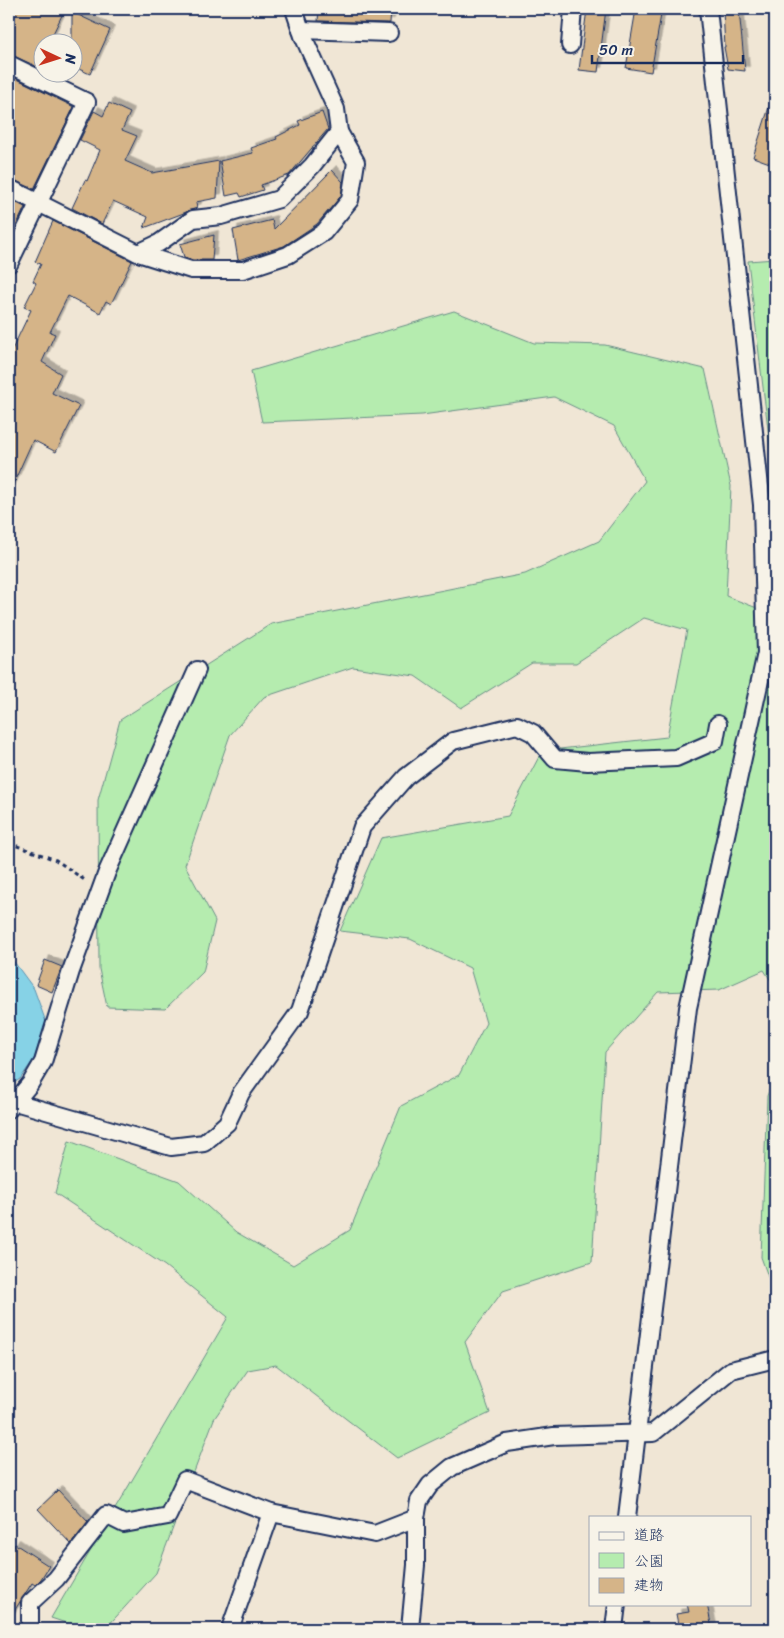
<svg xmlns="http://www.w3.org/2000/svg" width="784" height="1638" viewBox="0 0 784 1638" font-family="Sriracha,'Klee One',sans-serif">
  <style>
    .green { fill: #b5ecaf; stroke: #688e86 }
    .water { fill: #86d2e6; stroke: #5b91b0 }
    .building { fill: #d5b488; stroke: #1b2f5e; filter: url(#shadow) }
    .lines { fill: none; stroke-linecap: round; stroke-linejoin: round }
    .street-casing { stroke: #1b2f5e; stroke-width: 20 }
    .path { stroke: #1b2f5e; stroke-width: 3; stroke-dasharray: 4 4; stroke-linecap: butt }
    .street { stroke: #f7f3e8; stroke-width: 16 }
  </style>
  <defs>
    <filter id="shadow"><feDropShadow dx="4.5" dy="-4.5" stdDeviation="0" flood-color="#0004"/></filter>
  </defs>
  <rect width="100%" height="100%" fill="#f0e6d5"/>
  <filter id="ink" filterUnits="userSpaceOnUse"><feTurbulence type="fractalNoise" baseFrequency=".02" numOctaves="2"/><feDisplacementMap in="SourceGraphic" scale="10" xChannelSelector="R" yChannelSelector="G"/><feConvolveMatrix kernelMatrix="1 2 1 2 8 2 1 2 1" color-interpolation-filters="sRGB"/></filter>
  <g filter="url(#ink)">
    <!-- green -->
    <g class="green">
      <path d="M775 259V488L748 261Z"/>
      <path d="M454 311 534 343 605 345 705 369 731 486 726 596 775 615V987L764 970 719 990 658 992 605 1052 592 1262 503 1291 465 1342 490 1413 397 1458 276 1365 248 1370 214 1419 156 1573 105 1629H84L51 1618 228 1317 165 1266 55 1193 69 1141 179 1181 236 1232 293 1265 350 1230 401 1106 459 1075 486 1023 470 968 410 939 340 931 381 838 508 816 542 751 667 737 687 630 644 618 576 663H532L461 708 415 676 353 667 264 697 230 735 185 865 215 921 203 972 165 1009 107 1007 99 969 98 800 120 720 271 624 525 574 599 541 645 481 614 426 554 397 422 415 262 422 251 371Z"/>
      <path d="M775 1074V1296L761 1257 767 1096Z"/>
    </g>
    <!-- water -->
    <path class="water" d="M9 955 34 989 46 1022 34 1059 20 1079 9 1086Z"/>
    <!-- building -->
    <g class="building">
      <path d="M9 9H65L49 42H42V57L38 67 9 54Z"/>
      <path d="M319 9H391L390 23 318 21Z"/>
      <path d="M587 9H606L598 72 579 70Z"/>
      <path d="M636 9H662L651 72 626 68Z"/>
      <path d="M739 10 745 71 728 69 724 47H725L723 11Z"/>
      <path d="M72 12 110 30 90 74 72 66Z"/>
      <path d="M9 75 74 107 34 189 9 178Z"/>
      <path d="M772 98H775V165L753 157Z"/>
      <path d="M109 103 130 113 122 130 137 136 125 161 152 173 219 161 217 198 196 202 197 208 144 228 148 217 113 201 102 224 72 208 85 180 87 181 100 150 80 140 94 111 103 116Z"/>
      <path d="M322 112 328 129 289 175 261 185 263 190 241 197 239 193 226 196 220 161 253 153 251 148 277 139 276 137 300 125 298 121Z"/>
      <path d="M332 170 343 182 341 196 317 224 284 246 238 260 233 230 272 220 274 229Z"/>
      <path d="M9 199 25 207 9 241Z"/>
      <path d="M53 221 132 261 111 304 106 301 100 313 68 296 50 332 55 334 42 362 61 374 52 393 79 406 56 452 33 440 9 493V356L31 310 24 307 36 283 33 281 41 264 35 262Z"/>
      <path d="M214 235 212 260H193L184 257 180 244Z"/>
      <path d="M45 960 62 967 52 992 36 985Z"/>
      <path d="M58 1490 88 1522 71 1544 38 1509Z"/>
      <path d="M15 1544 49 1566 41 1579 35 1585 32 1583 9 1619V1554Z"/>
      <path d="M687 1604H707L712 1629H679L676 1614 689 1612Z"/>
    </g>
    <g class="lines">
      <defs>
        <g id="street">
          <path d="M301 30 389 33"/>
          <path d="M570 45 573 9"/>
          <path d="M9 64 87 102 9 264"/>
          <path d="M9 188 138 253 159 243 193 219 221 216 279 199 312 166 339 132 336 109 303 36 294 9"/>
          <path d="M138 253 191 270H243L288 255 324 232 350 200 356 162 339 132"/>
          <path d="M15 1102 171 1147 204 1143 227 1123 241 1093 300 1011 362 827 406 777 453 741 517 725 533 733 555 759 588 762 676 758 715 741 718 724"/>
          <path d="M9 1109 30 1084 43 1062 71 971 107 872 197 670"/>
          <path d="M627 1517 688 1008 766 653 762 505 708 9"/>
          <path d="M30 1629V1603L56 1579 106 1515 124 1524 168 1516 185 1480 271 1513"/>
          <path d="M230 1629 271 1513 375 1534 416 1518"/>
          <path d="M410 1629 416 1565V1518L419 1501 430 1485 452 1467 507 1443 554 1436 653 1433 731 1370 775 1359"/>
          <path d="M614 1629 617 1604"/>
        </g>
      </defs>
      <!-- street casing -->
      <use href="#street" class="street-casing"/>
      <!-- path -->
      <path class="path" d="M9 843 56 860 86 881"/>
      <!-- street -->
      <use href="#street" class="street"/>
    </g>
  </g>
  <!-- margin -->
  <rect width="784" height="1638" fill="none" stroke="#f7f3e8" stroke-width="30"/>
  <rect x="15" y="15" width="754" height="1608" fill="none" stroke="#1b2f5e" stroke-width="2" filter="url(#ink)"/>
  <!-- legend -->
  <rect x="589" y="1516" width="162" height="90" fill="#f7f3e8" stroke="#9fa5b1"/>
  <rect x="599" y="1532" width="25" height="8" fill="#f7f3e8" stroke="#9fa5b1"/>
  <text x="634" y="1540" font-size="15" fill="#1b2f5e">道路</text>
  <rect x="599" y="1553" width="25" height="15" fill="#b5ecaf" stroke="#9fa5b1"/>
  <text x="634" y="1566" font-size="15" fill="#1b2f5e">公園</text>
  <rect x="599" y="1578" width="25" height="15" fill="#d5b488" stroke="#9fa5b1"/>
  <text x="634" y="1590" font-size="15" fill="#1b2f5e">建物</text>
  <!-- north arrow -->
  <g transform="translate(58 58) rotate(94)"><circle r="24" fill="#f7f3e8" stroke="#9fa5b1"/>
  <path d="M0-4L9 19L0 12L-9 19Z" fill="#c8321e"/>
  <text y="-8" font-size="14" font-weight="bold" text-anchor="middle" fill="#1b2f5e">N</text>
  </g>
  <!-- scale -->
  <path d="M592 55v8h151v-8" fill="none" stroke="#1b2f5e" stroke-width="2.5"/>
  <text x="599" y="55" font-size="15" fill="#1b2f5e" stroke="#f7f3e8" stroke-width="4" paint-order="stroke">50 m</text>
</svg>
